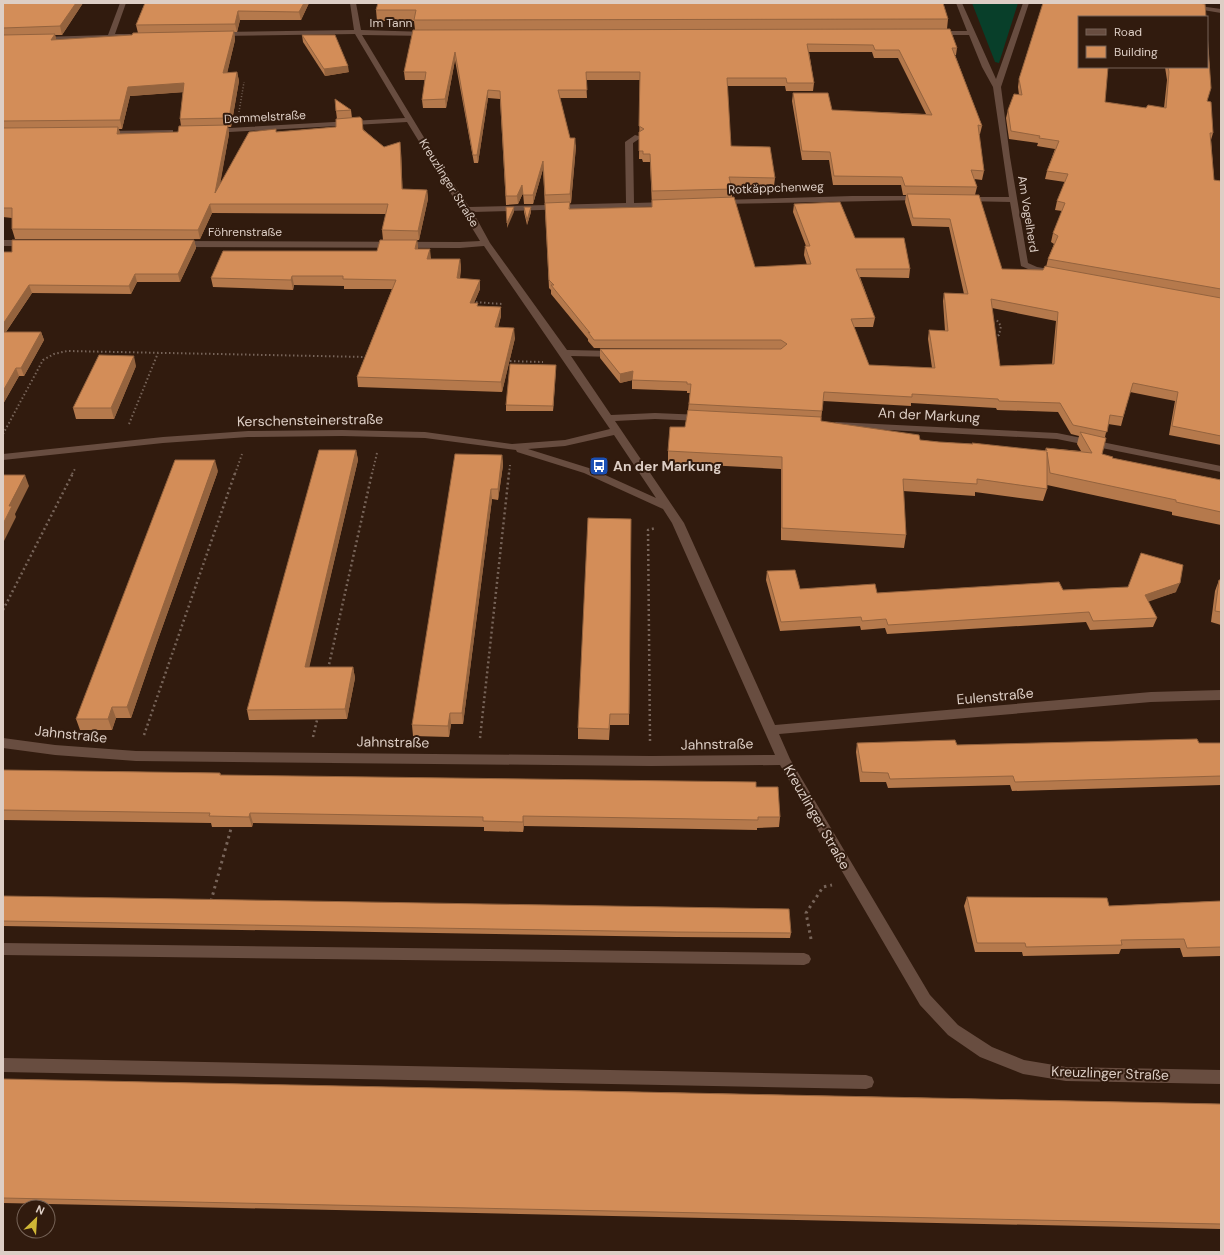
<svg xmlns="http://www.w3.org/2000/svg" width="1224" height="1255" viewBox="0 0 1224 1255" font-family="'DM Sans',sans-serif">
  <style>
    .green { fill: #083f2a }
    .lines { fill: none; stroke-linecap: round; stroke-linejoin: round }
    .path-far3 { stroke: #776459; stroke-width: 1.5; stroke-dasharray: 1 2; stroke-linecap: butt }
    .path-far2 { stroke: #776459; stroke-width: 2; stroke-dasharray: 1.5 2.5; stroke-linecap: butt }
    .path-far1 { stroke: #776459; stroke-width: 2.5; stroke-dasharray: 2 3; stroke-linecap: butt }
    .path { stroke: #776459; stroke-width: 3; stroke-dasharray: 2.5 4; stroke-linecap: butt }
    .minor { fill: #684d40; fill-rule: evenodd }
    .wall { fill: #b5794c; fill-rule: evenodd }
    .shaded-wall { fill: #94633e }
    .building { fill: #d38d58; stroke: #94633e; fill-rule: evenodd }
    .labels { text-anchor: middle; stroke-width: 4; stroke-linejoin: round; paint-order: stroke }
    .far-street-label { font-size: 12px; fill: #ddcec5; stroke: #311b0e }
    .street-label { font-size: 14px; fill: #ddcec5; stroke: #311b0e }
    .poi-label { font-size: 14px; font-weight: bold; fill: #ddcec5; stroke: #311b0e; text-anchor: start }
  </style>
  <rect width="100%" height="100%" fill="#311b0e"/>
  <!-- green -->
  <path class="green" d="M972 3H1018L999 63 995 62Z"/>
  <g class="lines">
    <!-- path-far3 -->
    <path class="path-far3" d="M239 112 244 82"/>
    <!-- path-far2 -->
    <g class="path-far2">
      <path d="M472 302 503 304"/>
      <path d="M994 337 999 335 1001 326 996 319"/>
      <path d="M506 361 543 362"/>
      <path d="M129 424 158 353"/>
      <path d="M3 434 43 360 54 354 67 351 367 357"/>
      <path d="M72 474 75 469"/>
      <path d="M235 474 242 454"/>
      <path d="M372 474 377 453"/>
      <path d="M509 474 510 465"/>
    </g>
    <!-- path-far1 -->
    <g class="path-far1">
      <path d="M3 610 73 473"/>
      <path d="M328 669 372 473"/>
      <path d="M144 735 235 473"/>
      <path d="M313 737 318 716"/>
      <path d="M480 738 509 473"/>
      <path d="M650 741 648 530 656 528"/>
    </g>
    <!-- path -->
    <g class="path">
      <path d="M211 901 232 825"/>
      <path d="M811 939 806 913 823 887 832 885"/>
    </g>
    <!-- minor -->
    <g class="minor">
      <path d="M120 3H126L115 34H130L133 36 132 37 40 41 37 39 40 37 108 35Z"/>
      <path d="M350 3H356L361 30 428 32 431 34 428 36 362 35 431 149 469 207 626 203 625 142 635 135 642 137 633 143 634 203 668 202H671V206L473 212 490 243 567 350 617 351 622 354 617 357 571 356 611 415 655 413 702 415 707 418 702 421 655 419 615 421 684 523 775 725 1151 692 1221 690V700L1151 702 779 734 790 759 930 995 958 1025 992 1047 1024 1060 1066 1067 1221 1070V1084L1066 1081 1023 1074 980 1057 948 1035 920 1005 780 765 651 766 136 761 55 755 3 748V738L55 745 136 751 651 756 775 755 672 523 663 509 584 473 517 452 516 450 425 438 342 436 248 437 163 443 3 460V454L163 437 248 431 342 430 425 432 512 444 565 440 610 429 484 246 460 248 179 247 175 244 179 241 460 242 480 241 407 122 212 133 208 131 212 129 405 118 355 34 218 36 215 34 218 32 354 30ZM614 435 656 498 592 469 528 449 565 446Z"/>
      <path d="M956 3H962L996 79 1023 3H1029L1001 87 1010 157 1028 263 1037 267 1061 271V275L1035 272 1021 266 1010 202 964 201 960 199 964 197H1009L993 87 982 67 969 35H936L933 33 936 31H967Z"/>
      <path d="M1161 3H1178L1221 9V13Z"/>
      <path d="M173 130V134H170L104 135 100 133 104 131Z"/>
      <path d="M852 196H922L926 198 922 200 720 204 716 202 720 200Z"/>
      <path d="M3 240H29L33 243 29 246H3Z"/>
      <path d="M836 422 1057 433 1221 466V472L1057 439 832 427 831 425Z"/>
      <path d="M3 943 804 953 809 955 811 959 809 963 804 965 3 955Z"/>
      <path d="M3 1058 866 1075 872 1077 874 1082 872 1087 866 1089 3 1072Z"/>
    </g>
  </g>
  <!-- wall -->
  <g class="wall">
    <path d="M3 3H83L62 35H55L56 40 132 35 138 33 136 25 145 3H309L301 20H240L237 32H234L235 40 227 73 237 72 239 81 231 127H228L229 134 220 183 276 132 336 127 337 119 336 111 351 110 352 118 364 130 384 147 401 151 402 189 427 190 428 199 419 240H417L418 249 431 258V259H460L461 268 460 279 480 289 474 303 478 306 501 307V316L498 328 515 338 502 392 358 387 357 377 392 289H344V286L294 285 293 290 213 287 211 278 377 251 383 240 382 230 386 214 212 213 200 239H15L12 229V218L3 217ZM183 92 180 119 181 126 178 132 120 134 119 129H122L130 96Z"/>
    <path d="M378 3 948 19 947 29 957 48 956 55H955L982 126 980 134H979L984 171 982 180 974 179 977 187 975 195 1002 269 1043 270 1046 267 1048 259 1054 244 1051 242 1053 233 1062 211 1055 210 1057 201 1065 182 1045 179 1047 171 1055 149 1037 146 1038 143 1009 139 1006 118 1008 110 1019 95 1018 87 1019 79 1043 3H1203V4L1079 17 1105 102 1146 108H1164L1167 80 1165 67H1207V101L1213 133 1211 140 1214 180 1221 181V445L1169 435 1175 401 1130 392 1121 426 1108 424 1105 437 1102 454 1112 458 1221 480V525L1172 515V512L1047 485V483V489L1043 501 975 492V496L903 491 906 535 904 548 781 540V469L668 463V451L685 427 688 410 690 393H687V391L632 389V380L620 383 600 358V349H780L594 348 588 341V339L551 294V290L549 288 543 169 533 204H524L523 193 518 204 506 205 500 99 488 98 478 163H474L455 60 446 108H423L422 100 425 80H405L404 72 415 30 414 21H377L376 10ZM809 52H872L874 58H898L926 114 832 110 793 93 792 101 802 160H829L833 185H901L903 195H906L905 202 912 226 949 227 964 294 944 293 943 301 945 331 929 330 928 339 932 368 869 365 854 327H873L875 318 860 277 909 278 910 269 855 238 794 204 793 212 806 246H805L804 255 807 265 755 267 732 197V189L731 186H774L775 178 731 146 727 86H785L786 91H813L814 83ZM586 80H640L639 159H642L643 162H650L652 207 570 209V203H571L576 146 570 138 560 98H587ZM992 308 1056 321 1052 364 1000 366ZM823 401 911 406V403L996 408 997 410 1058 412 1071 434 1079 436 1077 444 1081 451 1046 448 1045 451 972 443V444L939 442 920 440 821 421Z"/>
    <path d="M302 35 349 72 325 76 303 42Z"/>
    <path d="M524 207H531V212L527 225 524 212Z"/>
    <path d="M194 240 196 248 180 282H137L131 294 32 293 6 332H41L44 340 24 376H19L3 404V252H12Z"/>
    <path d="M556 365 553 411H506V405Z"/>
    <path d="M136 366 114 419H76L73 408Z"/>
    <path d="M356 450 358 460 309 667H353L355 678 347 719 249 720 247 710Z"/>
    <path d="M502 455 503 465 498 500 492 499 463 724H451L449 737 413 736 412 725Z"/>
    <path d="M218 471 156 645 131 718H116L112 730H80L76 719Z"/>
    <path d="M631 519 629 725H610L609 740 578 739V728Z"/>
    <path d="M767 571 800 589 877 593 1063 590 1176 592 1148 601 1157 618 1153 627 1090 630 1086 622 887 634 885 628 861 630 860 626 780 631 766 580Z"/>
    <path d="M1219 580H1221V625L1211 622 1215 591Z"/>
    <path d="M857 743 957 745 1221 743V785L1012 791 1010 785 888 788 886 782H860L856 752Z"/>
    <path d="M3 770 220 773 221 775 756 787 780 817 779 827 757 828V830L524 826 523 832 484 831V827L253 823 252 827H212L211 823 3 820Z"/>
    <path d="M3 896 791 933 790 938 676 937 3 926Z"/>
    <path d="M967 897 1109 906 1221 901V956L1183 957 1180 948 1121 949 1119 954 1023 956 1022 952H975L964 906Z"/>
    <path d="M3 1079 1221 1104V1229L3 1203Z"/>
  </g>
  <!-- shaded-wall -->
  <g class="shaded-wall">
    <path d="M76 3H83L62 35 60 26Z"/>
    <path d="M304 3H309L301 20 299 12Z"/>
    <path d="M238 11 240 20 237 32 235 24Z"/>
    <path d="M234 31 235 40 225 82 223 73Z"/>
    <path d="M55 34 57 43 51 40Z"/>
    <path d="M455 52V60L446 108 445 99Z"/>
    <path d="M348 66 349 72 325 76 324 69Z"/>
    <path d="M237 72 239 81 231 127 229 118Z"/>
    <path d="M184 83 186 92 130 96 122 129 120 120 128 87Z"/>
    <path d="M488 90V98L478 163 477 155Z"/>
    <path d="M228 125 229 134 217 202 215 193Z"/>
    <path d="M118 127 121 136 117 134Z"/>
    <path d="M575 138 576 146 571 203 570 194Z"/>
    <path d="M400 142 401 151 403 199 402 189Z"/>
    <path d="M543 161V169L533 204V195Z"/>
    <path d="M522 185 523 193 518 204 517 196Z"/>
    <path d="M427 190 428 199 419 240 418 231Z"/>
    <path d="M210 204 212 213 200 239 198 230Z"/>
    <path d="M514 207V212L507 228V223Z"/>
    <path d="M531 207V212L527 225V220Z"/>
    <path d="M194 240 196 248 180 282 178 274Z"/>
    <path d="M417 240 418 249H415Z"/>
    <path d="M430 249 431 258 428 268 427 259Z"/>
    <path d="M460 259 461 268 458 288 457 278Z"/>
    <path d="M135 274 137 282 131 294 129 286Z"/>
    <path d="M292 276 294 285 293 290 291 280Z"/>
    <path d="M480 280V289L470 312V303Z"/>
    <path d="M29 285 32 293 3 336V324Z"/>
    <path d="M501 307V316L495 337V327Z"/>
    <path d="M514 328 515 338 502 392 501 382Z"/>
    <path d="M41 332 44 340 24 376 21 368Z"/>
    <path d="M134 356 136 366 114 419 111 408Z"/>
    <path d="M556 365V370L553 411V406Z"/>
    <path d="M16 368 19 376 3 404V391Z"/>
    <path d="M633 371V380L620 383V374Z"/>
    <path d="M356 450 358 460 307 677 305 667Z"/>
    <path d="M502 455 503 465 498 500V489Z"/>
    <path d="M215 460 218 471 156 645 131 718 127 707 153 634Z"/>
    <path d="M25 475 29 486 15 514 16 517 3 543V524L9 506Z"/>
    <path d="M491 489 492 499 463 724 462 713Z"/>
    <path d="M1180 583 1176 592 1142 604 1145 595Z"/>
    <path d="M353 667 355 678 347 719 345 709Z"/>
    <path d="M112 707 116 718 112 730 108 719Z"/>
    <path d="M450 713 451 724 449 737 448 726Z"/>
    <path d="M250 813 253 823 252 827 249 817Z"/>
    <path d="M523 816 524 826 523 832Z"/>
  </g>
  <!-- building -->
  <g class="building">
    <path d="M3 3H76L60 26 3 28Z"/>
    <path d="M145 3H304L299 12 238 11 235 24 136 25Z"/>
    <path d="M378 3H943L948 19 414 20 416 10H376Z"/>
    <path d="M1043 3H1198L1205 4 1206 17H1079V67H1108L1105 102 1146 108 1148 105 1166 108 1169 72 1168 67H1207V33L1211 88 1207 101 1211 102 1213 133H1210L1214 180 1221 181V289L1048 259 1058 236 1053 233 1065 203 1057 201 1068 174 1047 171 1059 141 1039 138 1040 136 1011 131 1008 110 1014 94 1022 95 1019 79Z"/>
    <path d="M950 29 957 48H952L982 126 978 125 984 171 971 170 977 187 905 186 902 177 834 176 830 152 802 151 793 93H828L832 110 932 115 899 50H875L873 45 807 44 814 83H787L786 78H727L731 146 770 147 775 178 729 177 732 189 652 191 650 154H643V151H639V132L644 129 639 126 640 72H586L587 90H558L570 138H575L570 194 545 195 543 161 533 195H523L522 185 517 196H506L500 91 488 90 477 155H473L455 52 445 99 422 100 426 72H404L413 30Z"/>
    <path d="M234 31 223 73 237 72 229 118 180 119 184 83 128 87 120 120 3 121V35L55 34 51 40 132 35 133 33Z"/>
    <path d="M302 35H335L348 66 324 69Z"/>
    <path d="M335 99 351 110 336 111Z"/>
    <path d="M360 117 362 119 363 130 384 147 400 142 402 189 427 190 418 231 382 230 388 204H210L198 230 12 229V208H3V128L118 127 117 134 178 132 179 126 228 125 215 193 249 132 276 129V132L336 127V119Z"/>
    <path d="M907 194 979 195 1002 269 1043 270 1045 266 1221 298V436L1172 426 1178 392 1133 383 1123 417 1110 415 1107 432 1073 425 1060 403 999 401 998 399 912 394V397L824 392 822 411 689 404 691 384H687V382L632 380 633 371 620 374 600 349H781L787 344 781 340H594L588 332 590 333 551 285H554L549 280 545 203 570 202 569 209 652 207V200L734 197 755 267 811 264 805 246H810L794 204 840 202 855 238H904L910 269H856L875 318 851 319 869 365 935 368 929 330 948 331 944 293 968 294 950 219 913 218ZM991 299 1058 312 1054 364 1000 366Z"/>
    <path d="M506 207H514L507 223Z"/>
    <path d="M524 207H531L527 220Z"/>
    <path d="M12 240H194L178 274H135L129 286 29 285 3 324V252H12Z"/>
    <path d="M380 240H417L415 249H430L427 259H460L457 278 480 280 470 303H478L477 306 501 307 495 327 514 328 501 382 357 377 396 280 343 279V276H292L291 280 211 278 223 251H377Z"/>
    <path d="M3 332H41L21 368H16L3 391Z"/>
    <path d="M99 355 134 356 111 408H73Z"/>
    <path d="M510 364 556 365 553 406 506 405Z"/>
    <path d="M688 410 821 417V421L919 435 920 440 939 442 973 444 972 443 1047 451 1046 448 1092 453 1080 432 1106 438 1102 454 1113 457 1112 458 1221 480V512L1176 502V500L1050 473 1047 452V489L977 479V484L903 479 906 535 782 528V457L668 451 670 427H685Z"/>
    <path d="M319 450H356L305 667H353L345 709 247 710Z"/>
    <path d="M455 454 502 455 498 489H491L462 713H450L448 726 412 725Z"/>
    <path d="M175 460H215L153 634 127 707H112L108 719H76Z"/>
    <path d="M3 475H25L9 506H12L3 524Z"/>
    <path d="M588 518 631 519 629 714H610L609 729 578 728Z"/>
    <path d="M1141 553 1183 565 1180 583 1145 595 1157 618 1093 621 1089 612 888 625 886 619 862 621 861 617 781 622 767 571 795 570 800 589 875 584 877 593 1059 582 1063 590 1128 587Z"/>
    <path d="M1219 580H1221V612L1215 611Z"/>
    <path d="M1197 739 1199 743H1221V776L1015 782 1013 776 890 779 888 773 862 772 857 743 955 740 957 745Z"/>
    <path d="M3 770 220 773V775L756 782V787H778L780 817H758V820L523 816V822L483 821V817L250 813 249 817 209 816 210 813 3 810Z"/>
    <path d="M3 896 789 909 791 933 676 932 3 921Z"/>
    <path d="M967 897 1107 898 1109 906 1221 901V947L1187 948 1184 939 1121 940 1122 945 1026 947 1025 943H977Z"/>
    <path d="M3 1079 1221 1104V1224L3 1198Z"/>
  </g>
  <!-- icons -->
  <defs>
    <symbol id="bus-square" viewBox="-11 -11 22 22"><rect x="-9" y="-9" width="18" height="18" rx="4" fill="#1a4fb4" stroke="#311b0e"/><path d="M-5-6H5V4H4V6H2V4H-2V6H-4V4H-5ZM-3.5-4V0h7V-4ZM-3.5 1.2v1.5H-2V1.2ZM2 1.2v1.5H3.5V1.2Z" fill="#fff"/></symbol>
  </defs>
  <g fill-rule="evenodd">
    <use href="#bus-square" x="588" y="455" width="22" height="22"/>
  </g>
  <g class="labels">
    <!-- far-street labels -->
    <g class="far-street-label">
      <text x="391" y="27">Im Tann</text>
      <text transform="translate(265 117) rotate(-3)" y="4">Demmelstraße</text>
      <text transform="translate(449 183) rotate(58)" y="4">Kreuzlinger Straße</text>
      <text transform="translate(776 188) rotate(-2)" y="4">Rotkäppchenweg</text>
      <text transform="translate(1028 214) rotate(81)" y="4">Am Vogelherd</text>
      <text x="245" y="236">Föhrenstraße</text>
    </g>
    <!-- street labels -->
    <g class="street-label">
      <text transform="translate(929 415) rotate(3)" y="5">An der Markung</text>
      <text transform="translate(310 420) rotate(-1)" y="5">Kerschensteinerstraße</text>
      <text transform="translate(995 696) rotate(-5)" y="5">Eulenstraße</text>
      <text transform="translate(71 734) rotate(6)" y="5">Jahnstraße</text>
      <text transform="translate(393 742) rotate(1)" y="5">Jahnstraße</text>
      <text transform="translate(717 744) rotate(-1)" y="5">Jahnstraße</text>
      <text transform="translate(817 817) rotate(60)" y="5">Kreuzlinger Straße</text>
      <text transform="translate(1110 1073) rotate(2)" y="5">Kreuzlinger Straße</text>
    </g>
    <!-- poi labels -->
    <g class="poi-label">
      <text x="613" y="471">An der Markung</text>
    </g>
  </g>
  <!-- border -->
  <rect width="1224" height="1255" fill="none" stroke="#ddcec5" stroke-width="8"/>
  <!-- legend -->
  <rect x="1078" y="16" width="130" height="52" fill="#311b0e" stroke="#766357"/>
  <rect x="1086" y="29" width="20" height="6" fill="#684d40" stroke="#766357"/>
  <text x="1114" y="36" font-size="12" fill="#ddcec5">Road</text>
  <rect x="1086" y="46" width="20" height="12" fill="#d38d58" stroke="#766357"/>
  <text x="1114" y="56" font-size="12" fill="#ddcec5">Building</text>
  <!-- north arrow -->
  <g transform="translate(36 1219) rotate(25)"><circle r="19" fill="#311b0e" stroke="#766357"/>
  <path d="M0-3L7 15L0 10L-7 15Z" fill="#d0b736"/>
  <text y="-6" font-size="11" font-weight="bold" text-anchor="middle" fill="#ddcec5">N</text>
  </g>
</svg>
